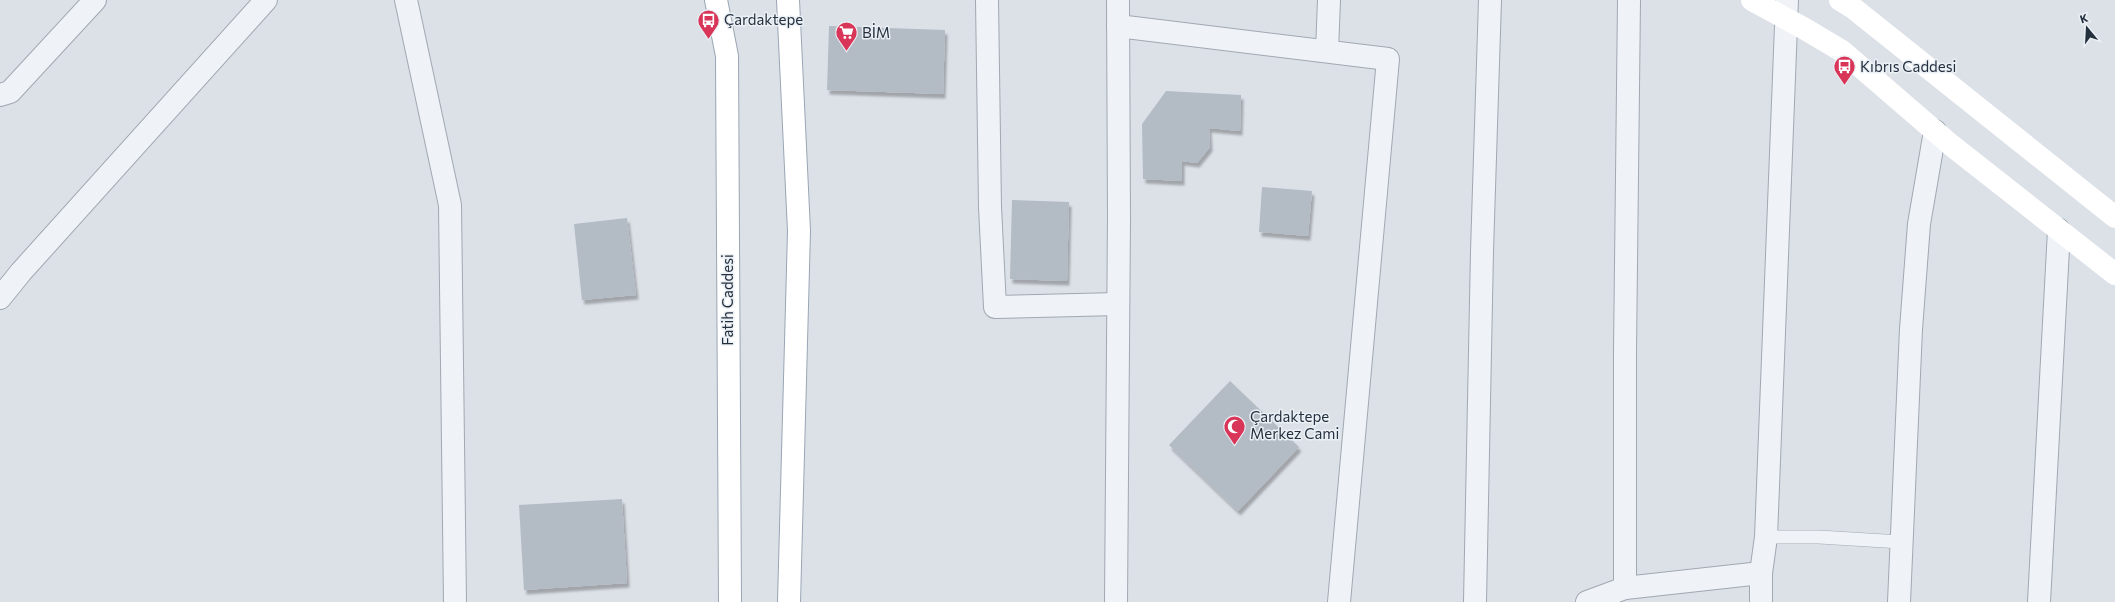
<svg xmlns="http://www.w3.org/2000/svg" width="2115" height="602" viewBox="0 0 2115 602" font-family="Commissioner,sans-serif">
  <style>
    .building { fill: #b3bbc5; filter: url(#shadow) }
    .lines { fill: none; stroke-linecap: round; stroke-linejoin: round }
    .service-casing { stroke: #a1a8b2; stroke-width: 14 }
    .minor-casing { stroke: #a1a8b2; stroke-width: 24 }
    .primary-casing { stroke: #9aa6b4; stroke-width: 24 }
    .service { stroke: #eff2f6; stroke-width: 13 }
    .minor { stroke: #eff2f6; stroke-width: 22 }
    .secondary { stroke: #fff; stroke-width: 22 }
    .primary { stroke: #fff; stroke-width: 22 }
    .labels { text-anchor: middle; stroke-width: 3; stroke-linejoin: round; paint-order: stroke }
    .poi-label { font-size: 15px; fill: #25303f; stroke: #ebf0f5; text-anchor: start }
    .street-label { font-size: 15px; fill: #25303f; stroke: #ebf0f5 }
  </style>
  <defs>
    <filter id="shadow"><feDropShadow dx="2.5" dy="4.5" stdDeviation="1" flood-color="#0004"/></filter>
  </defs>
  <rect width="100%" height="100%" fill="#dce1e8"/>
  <!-- building -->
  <g class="building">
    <path d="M829 26 945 30 943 94 827 90Z"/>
    <path d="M1166 91 1241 95 1240 131 1209 128 1210 147 1197 163 1182 161V181L1143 179 1142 124Z"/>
    <path d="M1262 187 1312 191 1308 236 1259 232Z"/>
    <path d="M1012 200 1069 202 1067 281 1010 279Z"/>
    <path d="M627 218 636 295 582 300 574 224Z"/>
    <path d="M1230 381 1299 447 1238 511 1169 445Z"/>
    <path d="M622 499 627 583 524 590 519 505Z"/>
  </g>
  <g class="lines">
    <defs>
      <path id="service" d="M1766 537H1819L1901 542"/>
      <g id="minor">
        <path d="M406 0 450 205 455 602"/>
        <path d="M987 0 990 207 995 307 1118 304"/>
        <path d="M1118 26 1388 59 1339 602"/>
        <path d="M1327 51 1329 0"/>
        <path d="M0 95 10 92 95 0"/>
        <path d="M0 298 21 272 266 0"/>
        <path d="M1625 588V352L1629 0"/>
        <path d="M1116 602 1119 218 1118 0"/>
        <path d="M1475 602 1482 251 1490 0"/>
        <path d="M1587 602 1625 588 1761 573"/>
        <path d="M1761 602V573L1766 537 1787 0"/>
        <path d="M1899 602 1911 329 1919 224 1935 131"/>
        <path d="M2039 602 2059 230"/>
      </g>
      <g id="primary">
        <path d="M716 0 727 56 730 602"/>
        <path d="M788 0 799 231 789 602"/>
      </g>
    </defs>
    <!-- service casing -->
    <use href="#service" class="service-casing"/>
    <!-- minor casing -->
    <use href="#minor" class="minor-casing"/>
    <!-- primary casing -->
    <use href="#primary" class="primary-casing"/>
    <!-- service -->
    <use href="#service" class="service"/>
    <!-- minor -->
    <use href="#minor" class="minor"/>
    <!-- secondary -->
    <g class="secondary">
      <path d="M1752 0 1805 29 1842 51 1951 145 2115 274"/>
      <path d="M1840 0 1853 8 2115 217"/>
    </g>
    <!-- primary -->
    <use href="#primary" class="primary"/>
  </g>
  <!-- icons -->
  <defs>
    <symbol id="bus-pin" viewBox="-11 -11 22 30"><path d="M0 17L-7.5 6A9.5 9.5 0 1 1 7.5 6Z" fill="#d93558" stroke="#ebf0f5"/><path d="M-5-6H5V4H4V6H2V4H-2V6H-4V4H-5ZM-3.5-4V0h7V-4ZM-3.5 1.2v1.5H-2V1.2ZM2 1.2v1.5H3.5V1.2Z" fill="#fff"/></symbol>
    <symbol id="supermarket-pin" viewBox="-11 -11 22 30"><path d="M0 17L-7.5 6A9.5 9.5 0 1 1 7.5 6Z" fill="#d93558" stroke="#ebf0f5"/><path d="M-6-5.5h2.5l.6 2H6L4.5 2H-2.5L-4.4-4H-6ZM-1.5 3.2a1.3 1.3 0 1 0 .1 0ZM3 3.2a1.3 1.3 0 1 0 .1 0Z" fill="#fff"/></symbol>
    <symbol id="mosque-pin" viewBox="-11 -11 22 30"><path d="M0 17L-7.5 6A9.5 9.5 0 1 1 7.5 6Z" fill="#d93558" stroke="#ebf0f5"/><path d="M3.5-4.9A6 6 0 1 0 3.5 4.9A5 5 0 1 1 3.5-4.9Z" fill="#fff"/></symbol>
  </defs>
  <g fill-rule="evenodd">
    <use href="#bus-pin" x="696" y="8" width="25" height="34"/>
    <use href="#supermarket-pin" x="834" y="20" width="25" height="34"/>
    <use href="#bus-pin" x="1832" y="54" width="25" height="34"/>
    <use href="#mosque-pin" x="1222" y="414" width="25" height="34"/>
  </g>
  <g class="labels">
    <!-- poi labels -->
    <g class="poi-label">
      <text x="724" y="25">Çardaktepe</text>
      <text x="862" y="38">BİM</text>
      <text x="1860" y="72">Kıbrıs Caddesi</text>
      <text x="1250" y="422">Çardaktepe<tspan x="1250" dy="17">Merkez Cami</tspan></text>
    </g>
    <!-- street labels -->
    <g class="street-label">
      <text transform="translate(728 300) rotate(-90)" y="5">Fatih Caddesi</text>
    </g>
  </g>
  <!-- north arrow -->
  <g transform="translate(2087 28) rotate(342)" stroke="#ebf0f5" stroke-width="3" paint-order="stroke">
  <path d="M0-3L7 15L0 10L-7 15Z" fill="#25303f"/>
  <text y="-6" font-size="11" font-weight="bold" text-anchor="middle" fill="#25303f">K</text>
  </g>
</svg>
